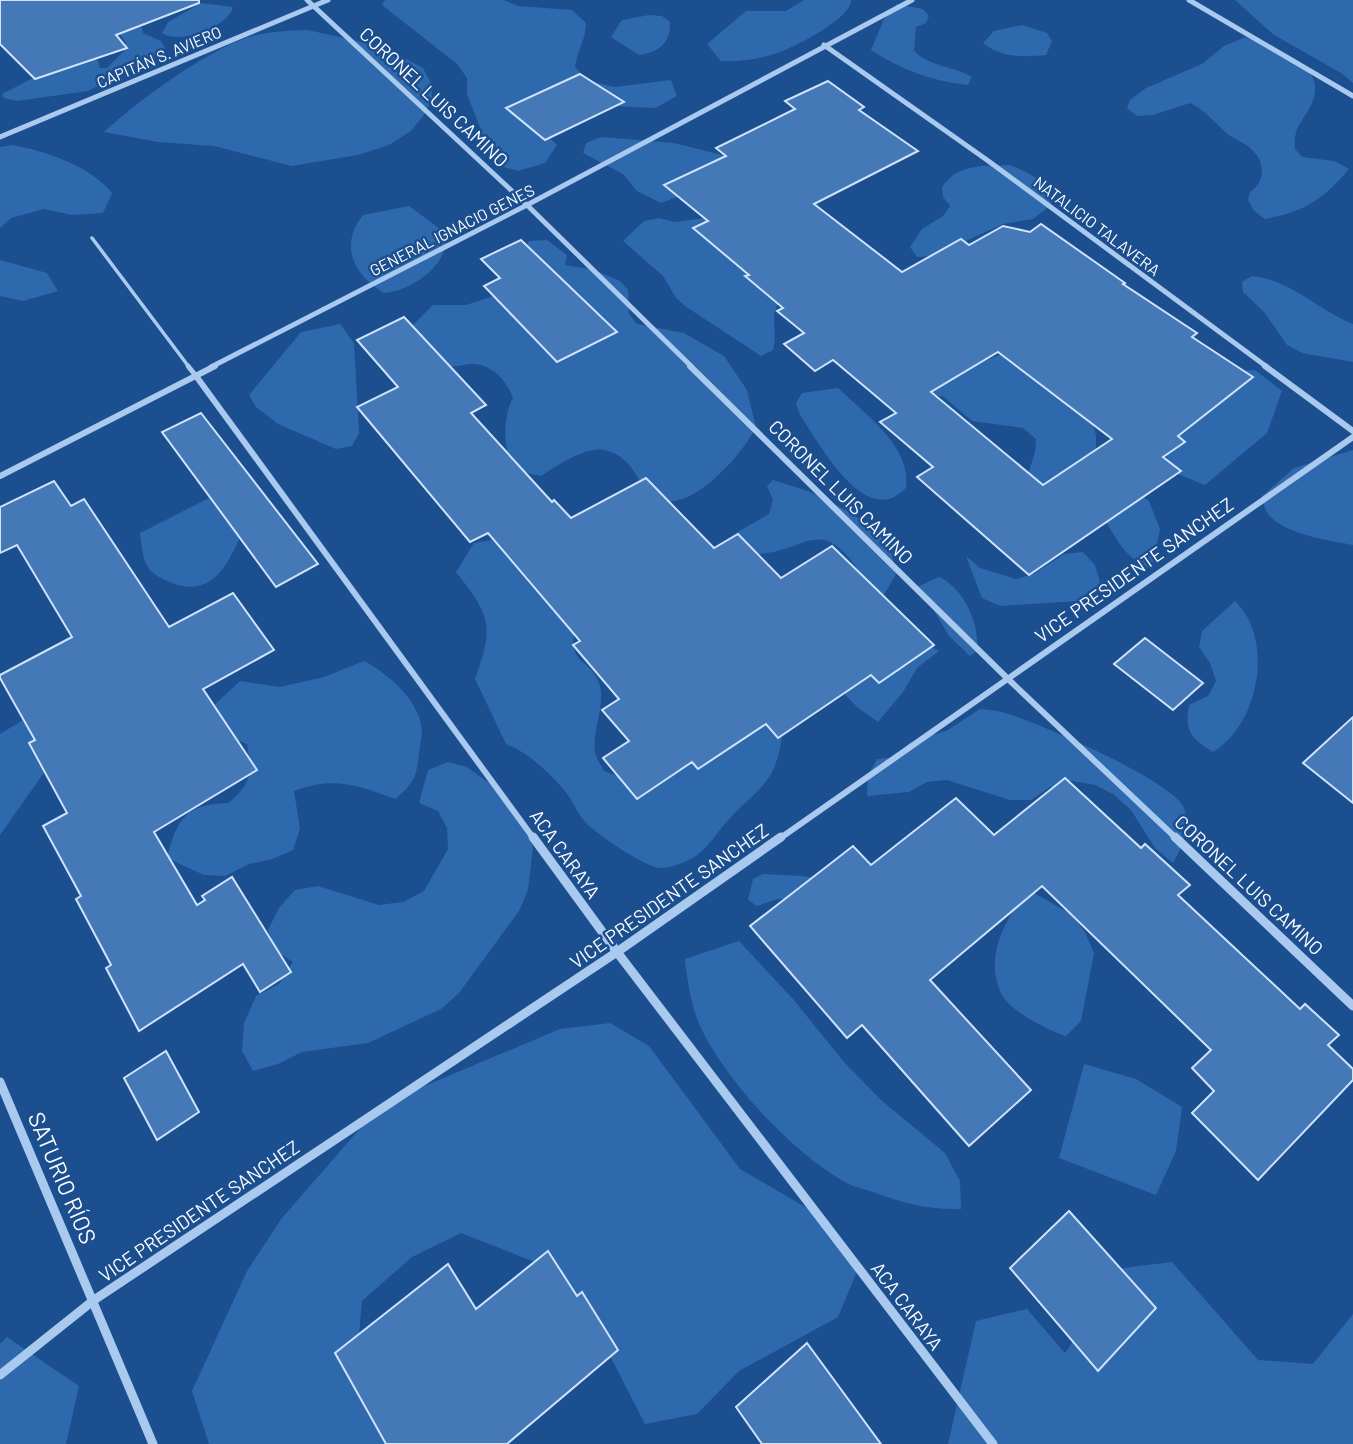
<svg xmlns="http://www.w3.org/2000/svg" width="1353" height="1444" viewBox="0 0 1353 1444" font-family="Barlow,sans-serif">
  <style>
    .green { fill: #2e69ad }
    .building { fill: #4478b7; stroke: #cfe3fa; stroke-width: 2; fill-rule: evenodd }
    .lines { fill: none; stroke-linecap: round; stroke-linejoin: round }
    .lane-far1 { stroke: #a9c9ee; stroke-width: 3.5 }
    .lane { stroke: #a9c9ee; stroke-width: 5 }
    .street-far2 { stroke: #a9c9ee; stroke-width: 5 }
    .street-far1 { stroke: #a9c9ee; stroke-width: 6 }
    .street { stroke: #a9c9ee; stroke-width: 9 }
    .labels { text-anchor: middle; stroke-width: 5; stroke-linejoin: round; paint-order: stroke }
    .far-street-label { font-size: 16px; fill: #fff; stroke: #1b4f8f }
    .street-label { font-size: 19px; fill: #fff; stroke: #1b4f8f }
    .near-street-label { font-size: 23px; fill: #fff; stroke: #1b4f8f }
  </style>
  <rect width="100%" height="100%" fill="#1b4f8f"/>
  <!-- green -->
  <g class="green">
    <path d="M385 0H504L518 6 572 10 586 23C586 39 577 51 575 67L588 81 615 87 671 80 677 96 655 108 574 104 526 116 557 145 545 163 518 171 494 164 467 94V78L457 64 382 5Z"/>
    <path d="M804 0H851C852 18 792 49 774 54 757 59 739 62 721 61L707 44 746 11H786Z"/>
    <path d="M1235 0H1353V83L1341 73 1274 35Z"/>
    <path d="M201 3 233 7C228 28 177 45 162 33L168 22Z"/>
    <path d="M897 4 923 9 929 16 926 23 916 27 914 51C930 67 954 66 972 77L968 85C932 81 901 70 871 50L884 19Z"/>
    <path d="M649 15 662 16 670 22C671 44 658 52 639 55L611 37 622 20Z"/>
    <path d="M141 25 143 33 161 41 165 48 156 56 88 91 17 101 4 98 2 94 35 77 67 69 84 49 98 61 100 68H107L124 51 126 43 115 27Z"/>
    <path d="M1022 25 1047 33 1052 41 1046 55C1024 57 1001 58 983 43L994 31Z"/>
    <path d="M308 30 384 47 423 68 431 83 432 98 424 115 411 131 389 145 358 155 292 166 214 146 158 142 104 132C139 100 204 52 249 37 268 31 288 31 308 30Z"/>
    <path d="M1245 37C1271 46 1327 63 1313 100 1306 120 1293 123 1295 149L1302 157 1334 161 1349 169C1324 199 1304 212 1265 219L1254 211 1248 200 1250 192C1265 182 1266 163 1252 150 1246 143 1236 140 1229 135 1214 123 1207 111 1190 103L1153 115 1137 116 1127 108 1130 100 1146 88 1202 64 1224 46Z"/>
    <path d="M601 137 674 143 730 157 701 188 661 203 637 191 623 174 583 153 586 143Z"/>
    <path d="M12 145C46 151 90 166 112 193L103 213 72 215 44 209 11 218 0 228V147Z"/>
    <path d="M1010 165C1028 173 1052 181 1051 205L1033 219 1003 224 933 256 917 257 910 247 922 229 943 216 950 206 943 197 942 187C958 163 984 166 1010 165Z"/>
    <path d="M814 191 809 302 777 305C770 320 778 333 773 350L761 356 685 306 676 298 663 276 623 241 644 221 659 218 674 222 705 218Z"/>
    <path d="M409 206 448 235C446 267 413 290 384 293 353 275 339 245 363 215Z"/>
    <path d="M547 240 567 255 565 265 594 270 620 281 628 290 629 314 637 324 684 333 724 356 747 390 756 427C744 453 687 519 655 497 635 484 636 458 605 450 586 446 556 466 541 476 531 474 518 472 512 462 502 446 504 413 513 398 507 381 493 365 473 364 463 363 457 369 446 365 434 360 422 346 411 338L412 326 433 305H466L503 293 529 241Z"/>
    <path d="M0 260 47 273 58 291 23 301 0 296Z"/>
    <path d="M1252 276C1291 280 1318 310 1353 324V362L1302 353 1287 345 1264 312 1243 292 1242 282Z"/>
    <path d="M340 324 354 343 359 433 352 446 336 449 278 424 256 407 249 395 301 332Z"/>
    <path d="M1006 352 1092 422 1096 435V460L1149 501 1160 529 1152 569C1125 558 1118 542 1104 518L1022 493 1035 452 1036 439 1023 428 972 421 944 397 928 393 978 364Z"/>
    <path d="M1255 370 1282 391 1267 433 1205 485 1173 472 1161 444 1195 375Z"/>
    <path d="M838 388C865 414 912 447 906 488 902 491 897 496 892 498 856 512 817 440 800 415L796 403 802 393Z"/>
    <path d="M1353 450V545C1330 541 1280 534 1267 512 1264 508 1263 501 1262 496L1294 468Z"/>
    <path d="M773 480 808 491 850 512 883 537 891 552 896 574 881 600 930 646 939 651 917 668 903 692 878 722 858 708 837 686 866 582C818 505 810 557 747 554L733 541 736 533 769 514 773 500 767 486Z"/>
    <path d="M213 496 252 510C235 546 221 602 172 583 142 571 144 562 140 533Z"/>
    <path d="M492 540 509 545 575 625C567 670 592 656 600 686 605 708 592 730 595 752 596 758 601 765 604 771L626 779 750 712 782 737C774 790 755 788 725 824 717 833 710 844 701 852 692 860 673 868 661 868 646 868 600 836 588 825 578 816 573 800 564 790 548 771 528 753 506 744L475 679C494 626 491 616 456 572L474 543Z"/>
    <path d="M1083 552 1095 565 1100 582 1092 594 1077 601 1000 606 982 598 966 556 980 568 1016 579 1034 574 1064 554Z"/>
    <path d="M939 577C964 588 980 625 977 651L970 656 949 636 924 594 915 588Z"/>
    <path d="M1235 601C1275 639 1259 725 1213 752 1191 738 1184 732 1189 705L1208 696 1216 681 1210 663 1199 647 1202 631Z"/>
    <path d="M364 661C389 674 420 701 422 731 422 738 420 745 419 752 417 776 414 784 395 799 357 785 333 776 294 791L300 829 293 850 272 859 249 864 225 876 204 875 167 858C177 818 186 804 229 803 252 782 252 774 247 744L194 724 240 681 280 687 324 677Z"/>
    <path d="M980 709C987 710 995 710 1002 712 1035 721 1168 779 1183 806 1192 824 1182 848 1173 863L1155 848 1131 810 1113 794 1095 785 1072 781 1050 787 1031 800H1010L947 780 927 782 909 792 867 796 868 776 877 759 897 757 909 743 948 730Z"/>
    <path d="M40 710 48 767 0 835V734Z"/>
    <path d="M448 762 467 767 500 791 526 827 533 848 528 890 519 911 459 993 441 1009 368 1043 302 1052 278 1064 253 1071 242 1051 244 1023 256 996 279 984 293 962 276 951 268 930 279 908 295 890 318 886 379 905 403 902 424 891 448 849 447 828 438 811 419 803 428 770Z"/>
    <path d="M763 874 802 876 826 880 820 900 778 899 757 906 748 900 753 879Z"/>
    <path d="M1029 890 1071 914 1085 932 1094 953 1081 1021 1066 1036C1049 1031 1010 1011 1002 995 983 959 1005 917 1029 890Z"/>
    <path d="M739 941 793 999 844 1062 881 1100 945 1153 960 1181 961 1209C928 1210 903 1203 873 1192 863 1189 851 1186 843 1181 791 1151 725 1080 700 1026 691 1006 687 980 685 959Z"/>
    <path d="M610 1023 649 1046 740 1169 829 1221 858 1269 838 1317 739 1371 697 1414 645 1424 589 1315 555 1270 461 1233 412 1257 362 1301 357 1358 411 1444H209L192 1391 247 1271 282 1218 363 1125 415 1090 560 1029Z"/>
    <path d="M1084 1064 1136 1079 1182 1107 1176 1151 1156 1195 1059 1158Z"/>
    <path d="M1172 1262 1258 1360 1313 1364 1353 1314V1444H948L976 1321 1027 1309 1065 1353 1123 1268Z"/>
    <path d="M7 1337 79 1386 66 1444H0V1344Z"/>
  </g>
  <!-- building -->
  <g class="building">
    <path d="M0 0H199V3L116 35 127 48 35 79 0 44Z"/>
    <path d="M580 74 624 102 545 140 506 108Z"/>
    <path d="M828 81 864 107 859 110 918 151 814 204 902 272 961 239 969 245 1003 226 1030 232 1041 224 1125 283 1123 284 1197 333 1192 337 1253 377 1178 436 1185 442 1163 457 1181 471 1029 575 917 477 933 467 880 422 896 413 833 360 815 371 784 344 804 333 777 311 783 308 745 276 749 275 693 228 708 221 664 185 726 156 716 148 795 109 785 101ZM998 352 1112 439 1043 485 931 392Z"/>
    <path d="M521 240 617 332 557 362 484 286 500 278 481 259Z"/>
    <path d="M404 317 486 405 471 413 552 502 554 500 571 518 646 478 714 548 738 534 781 578 832 546 934 645 879 683 871 675 778 738 766 724 698 769 692 762 637 799 603 758 629 741 602 710 619 699 573 645 580 641 488 533 470 542 357 407 398 387 357 340Z"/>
    <path d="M201 413 318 564 276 587 162 432Z"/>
    <path d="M54 481 71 506 84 499 169 627 233 593 274 650 203 689 257 770 154 832 197 905 205 900 202 896 232 877 291 972 260 992 243 964 139 1031 106 968 111 965 76 899 81 896 43 826 67 813 29 743 35 740 0 678V675L72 637 17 545 0 553V507Z"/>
    <path d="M1145 638 1203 683 1173 710 1114 664Z"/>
    <path d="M1353 717V803L1303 763Z"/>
    <path d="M1065 778 1141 848 1145 844 1190 885 1178 895 1300 1009 1305 1004 1339 1035 1328 1045 1353 1069V1080L1258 1180 1192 1113 1214 1091 1192 1068 1211 1050 1042 886 930 980 1031 1090 969 1146 862 1025 847 1038 750 926 853 846 871 865 956 798 994 835Z"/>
    <path d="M166 1051 199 1112 157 1140 124 1078Z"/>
    <path d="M1069 1211 1156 1308 1098 1371 1010 1268Z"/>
    <path d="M548 1251 577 1296 582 1292 618 1350 507 1444H386L335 1353 448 1264 476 1309Z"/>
    <path d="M807 1343 881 1444H762L736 1407Z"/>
  </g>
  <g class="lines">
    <!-- lane-far1 -->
    <path class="lane-far1" d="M92 238 189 367"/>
    <!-- lane -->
    <path class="lane" d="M188 366 196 376"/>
    <!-- street-far2 -->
    <g class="street-far2">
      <path d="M307 0 527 205 692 367"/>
      <path d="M1189 0 1353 96"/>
      <path d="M824 45 987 160 1267 367"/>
      <path d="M0 137 328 0"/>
      <path d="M211 367 527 205 912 0"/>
    </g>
    <!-- street-far1 -->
    <g class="street-far1">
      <path d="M690 366 1007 678 1177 839"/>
      <path d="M1265 366 1353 431"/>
      <path d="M196 376 534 839"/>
      <path d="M0 476 215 366"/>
      <path d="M779 839 1353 437"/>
    </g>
    <!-- street -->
    <g class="street">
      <path d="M533 837 617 952 993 1444"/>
      <path d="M1175 837 1353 1006"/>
      <path d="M0 1082 153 1444"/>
      <path d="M0 1375 94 1300 617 952 781 837"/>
    </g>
  </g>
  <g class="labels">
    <!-- far-street labels -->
    <g class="far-street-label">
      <text transform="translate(159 57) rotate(-23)" y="6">CAPITÁN S. AVIERO</text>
      <text transform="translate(1097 226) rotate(37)" y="6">NATALICIO TALAVERA</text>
      <text transform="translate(452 230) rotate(-27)" y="6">GENERAL IGNACIO GENES</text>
    </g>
    <!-- street labels -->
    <g class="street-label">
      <text transform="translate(434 97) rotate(43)" y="7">CORONEL LUIS CAMINO</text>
      <text transform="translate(841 492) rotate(45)" y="7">CORONEL LUIS CAMINO</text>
      <text transform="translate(1134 570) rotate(-35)" y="7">VICE PRESIDENTE SANCHEZ</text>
      <text transform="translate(565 854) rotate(54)" y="7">ACA CARAYA</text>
      <text transform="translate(1249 885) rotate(43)" y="7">CORONEL LUIS CAMINO</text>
      <text transform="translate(669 896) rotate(-35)" y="7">VICE PRESIDENTE SANCHEZ</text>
      <text transform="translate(199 1211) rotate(-34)" y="7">VICE PRESIDENTE SANCHEZ</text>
      <text transform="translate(907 1306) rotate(53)" y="7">ACA CARAYA</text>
    </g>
    <!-- near-street labels -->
    <g class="near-street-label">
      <text transform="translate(62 1178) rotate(67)" y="8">SATURIO RÍOS</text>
    </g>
  </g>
</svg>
